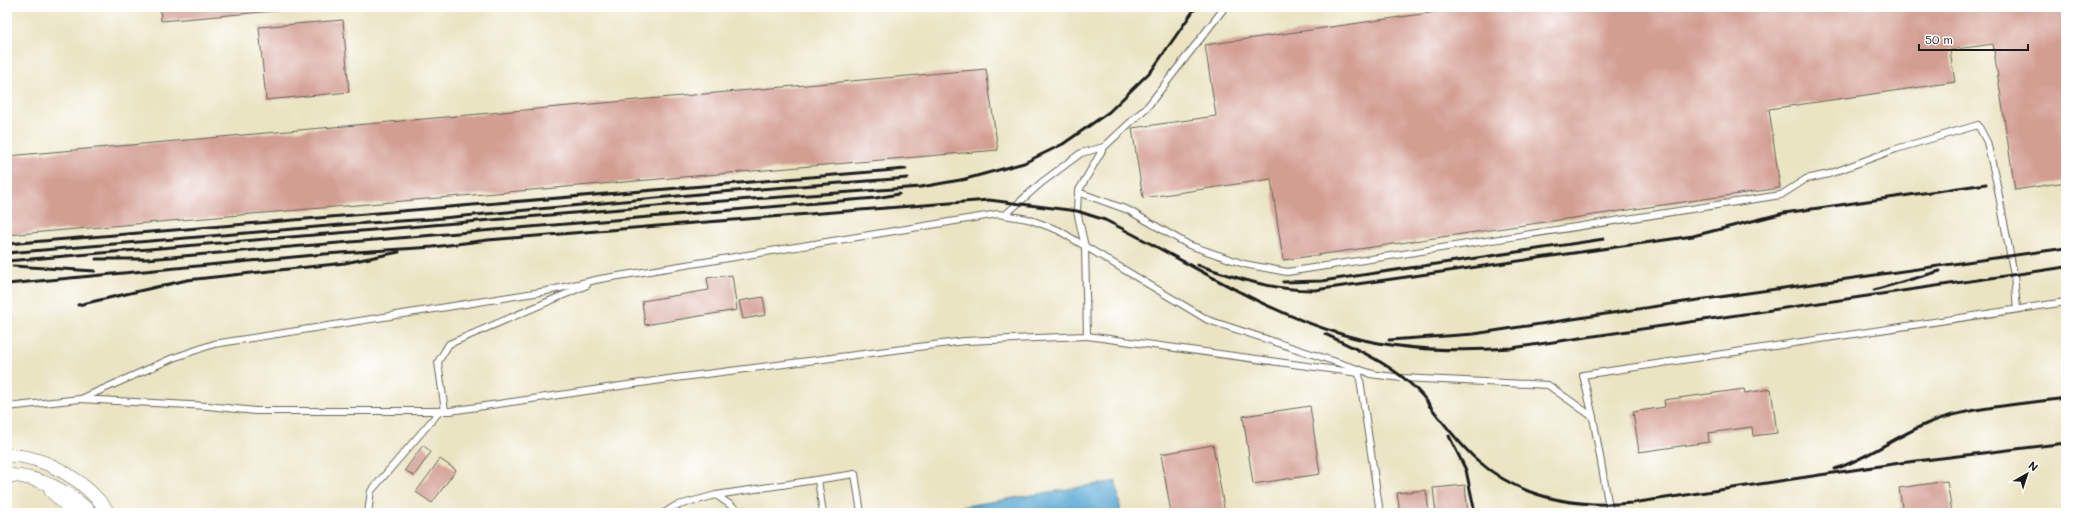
<svg xmlns="http://www.w3.org/2000/svg" width="2073" height="520" viewBox="0 0 2073 520" font-family="Mali,sans-serif">
  <style>
    .water { fill: #58a7d2; stroke: #3a6277 }
    .building { fill: #d39e92 }
    .lines { fill: none; stroke-linecap: round; stroke-linejoin: round }
    .lane-casing { stroke: #646256; stroke-width: 8 }
    .street-casing { stroke: #646256; stroke-width: 14 }
    .lane { stroke: #fff; stroke-width: 6 }
    .street { stroke: #fff; stroke-width: 13 }
    .rail { stroke: #1c1c1c; stroke-width: 3 }
  </style>
  <rect width="100%" height="100%" fill="#fff"/>
  <filter id="ink" filterUnits="userSpaceOnUse"><feTurbulence type="fractalNoise" baseFrequency=".025" numOctaves="2"/><feDisplacementMap in="SourceGraphic" scale="8" xChannelSelector="R" yChannelSelector="G"/><feConvolveMatrix kernelMatrix="1 2 1 2 8 2 1 2 1" color-interpolation-filters="sRGB"/></filter>
  <filter id="wash" filterUnits="userSpaceOnUse"><feTurbulence type="fractalNoise" baseFrequency=".012" numOctaves="4" result="noise"/><feDisplacementMap in="SourceGraphic" scale="16" xChannelSelector="R" yChannelSelector="G"/><feGaussianBlur stdDeviation="0.9" result="paint"/><feColorMatrix in="noise" values="0 0 0 0 0 0 0 0 0 0 0 0 0 0 0 0 0 1.4 0 .05"/><feComposite in="paint" operator="in"/></filter>
  <g filter="url(#wash)">
    <rect width="100%" height="100%" fill="#eae4c3"/>
    <!-- water -->
    <path class="water" d="M1116 481 1121 513H923Z"/>
    <g id="blocks">
      <!-- building -->
      <g class="building">
        <path d="M160 7H308V8L161 21Z"/>
        <path d="M1471 7H2066V182L2015 190 1993 44 1950 50 1955 82 1769 109 1780 188 1283 260 1271 179 1143 198 1132 128 1216 116 1205 45Z"/>
        <path d="M343 20 349 92 266 100 259 27Z"/>
        <path d="M986 69 998 150 7 235V156Z"/>
        <path d="M732 275 737 310 645 325 642 301 709 290 707 278Z"/>
        <path d="M763 297 766 315 743 319 739 301Z"/>
        <path d="M1744 389 1745 393 1771 389 1777 433 1753 436 1752 427 1708 433 1709 442 1639 452 1633 412 1665 407 1664 400Z"/>
        <path d="M1310 406 1320 474 1253 484 1243 416Z"/>
        <path d="M423 445 431 452 414 476 405 470Z"/>
        <path d="M1213 445 1225 513H1171L1161 454Z"/>
        <path d="M440 459 456 470 432 503 416 492Z"/>
        <path d="M1947 481 1952 513H1903L1899 488Z"/>
        <path d="M1465 485 1468 513H1436L1433 488Z"/>
        <path d="M1426 490 1429 513H1400L1397 493Z"/>
      </g>
    </g>
  </g>
  <g filter="url(#ink)">
    <use href="#blocks" fill-opacity="0" stroke="#646256" stroke-width="1"/>
    <g class="lines">
      <defs>
        <g id="lane">
          <path d="M1078 192 1128 210 1189 245 1244 264 1287 272 1781 195 1806 179 1829 174 1896 149 1978 125 1987 142 1996 180 2014 275 2017 309"/>
          <path d="M1005 215 1041 183 1081 153 1104 147"/>
          <path d="M1087 336 1359 373"/>
          <path d="M1359 373 1380 513"/>
          <path d="M1370 374 1402 378 1548 385 1593 417 1610 513"/>
          <path d="M81 399 173 358 214 344 547 291 600 279 998 214 1028 219 1058 230 1208 320 1373 374"/>
          <path d="M7 407 80 399 208 406 255 411H450L675 378 965 341 1087 336 1085 247 1077 211 1078 192 1104 147 1148 106 1225 7"/>
          <path d="M445 411 438 362 449 344 587 285"/>
          <path d="M1593 417 1583 375 2066 302"/>
          <path d="M818 480 823 513"/>
          <path d="M716 495 742 513"/>
          <path d="M368 513 371 491 440 411"/>
          <path d="M664 513 675 506 716 495 855 474 861 513"/>
        </g>
        <g id="street">
          <path d="M7 455C47 456 86 481 109 513"/>
          <path d="M7 475C40 477 68 490 91 513"/>
          <path d="M51 491 74 513"/>
        </g>
      </defs>
      <!-- lane casing -->
      <use href="#lane" class="lane-casing"/>
      <!-- street casing -->
      <use href="#street" class="street-casing"/>
      <!-- lane -->
      <use href="#lane" class="lane"/>
      <!-- street -->
      <use href="#street" class="street"/>
      <!-- rail -->
      <g class="rail">
        <path d="M962 180 1024 163 1063 144 1109 112 1152 70 1196 7"/>
        <path d="M7 244 906 169"/>
        <path d="M7 253 352 224 432 219 721 192 908 178"/>
        <path d="M96 259H147L876 198 899 194"/>
        <path d="M7 261 668 205 921 187 966 179"/>
        <path d="M1198 265C1235 278 1276 291 1315 290L1693 236 1784 213 1986 184"/>
        <path d="M13 266 95 271"/>
        <path d="M1283 282 1322 281 1604 239"/>
        <path d="M7 284 325 254 433 247 488 240 694 223 989 200 1077 211 1105 220C1183 258 1256 309 1341 334 1396 351 1455 352 1512 348L2066 267"/>
        <path d="M1874 290 1940 271"/>
        <path d="M78 305 187 280 345 263 399 252"/>
        <path d="M1325 334C1362 351 1408 372 1431 407"/>
        <path d="M1389 340 1474 334 1684 302 2066 248"/>
        <path d="M1428 404C1444 423 1458 443 1476 459 1519 498 1576 508 1632 503L1900 463 2066 443"/>
        <path d="M1449 436 1466 470 1475 513"/>
        <path d="M1835 469C1869 458 1897 435 1931 422 1970 407 2024 404 2066 398"/>
      </g>
    </g>
  </g>
  <!-- margin -->
  <rect width="2073" height="520" fill="none" stroke="#fff" stroke-width="24"/>
  <!-- north arrow -->
  <g transform="translate(2027 474) rotate(39)" stroke="#ffffff" stroke-width="3" paint-order="stroke">
  <path d="M0-3L7 15L0 10L-7 15Z" fill="#1c1c1c"/>
  <text y="-6" font-size="11" font-weight="bold" text-anchor="middle" fill="#1c1c1c">N</text>
  </g>
  <!-- scale -->
  <path d="M1919 44v6h109v-6" fill="none" stroke="#1c1c1c" stroke-width="2"/>
  <text x="1925" y="44" font-size="12" fill="#1c1c1c" stroke="#ffffff" stroke-width="3" paint-order="stroke">50 m</text>
</svg>
